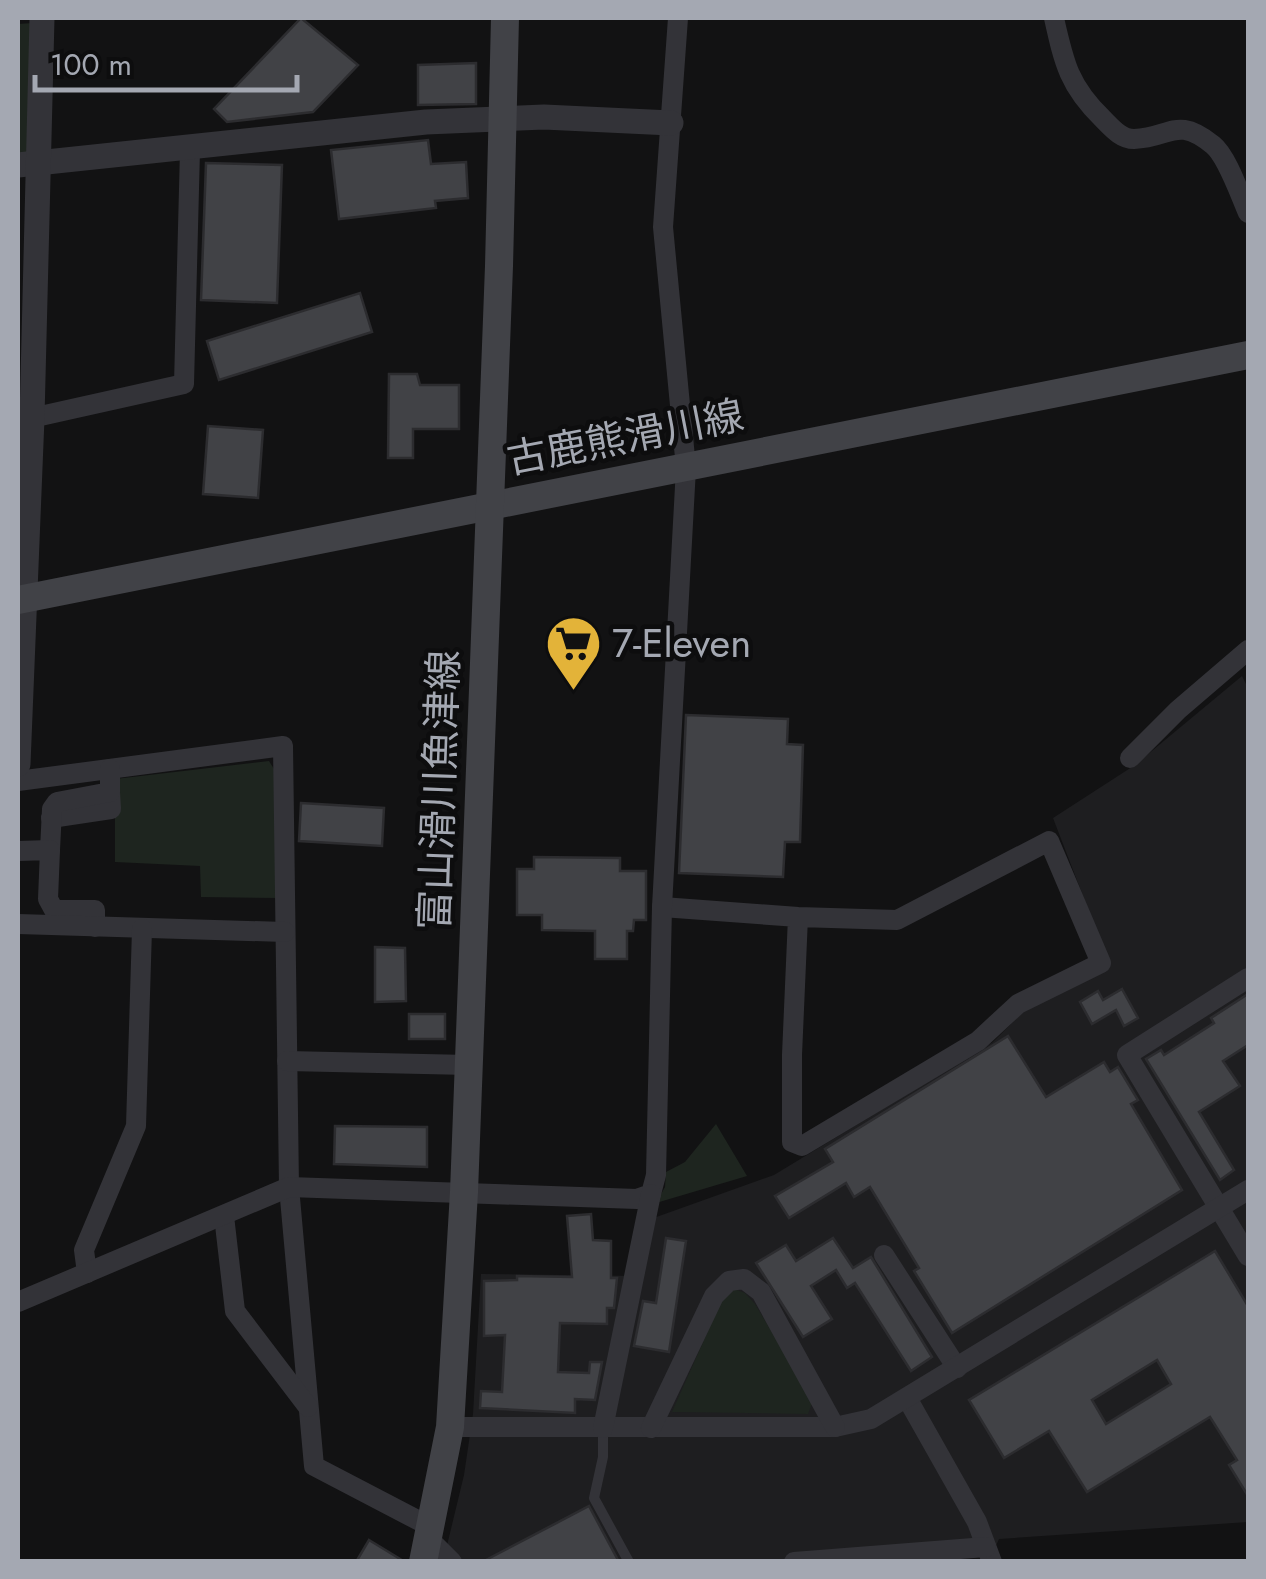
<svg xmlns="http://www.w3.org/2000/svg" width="1266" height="1579" viewBox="0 0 1266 1579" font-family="Jost,'Noto Sans JP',sans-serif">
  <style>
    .built { fill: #1e1e20 }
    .green { fill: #1e251f }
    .building { fill: #414246; stroke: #2c2c2f; stroke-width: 2.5; fill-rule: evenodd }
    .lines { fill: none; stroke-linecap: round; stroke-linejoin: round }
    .service { stroke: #333338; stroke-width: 10 }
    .minor { stroke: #333338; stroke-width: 20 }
    .tertiary { stroke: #333338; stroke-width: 25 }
    .secondary { stroke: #414247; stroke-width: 28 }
    .labels { text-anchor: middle; stroke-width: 9; stroke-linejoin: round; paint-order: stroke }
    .street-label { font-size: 40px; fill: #a4a8b2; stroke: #0d0d0e }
    .poi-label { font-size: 40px; fill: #a4a8b2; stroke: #0d0d0e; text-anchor: start }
  </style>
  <rect width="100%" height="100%" fill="#121213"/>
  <!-- built -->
  <path class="built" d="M1242 676 1248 688V1522L999 1539 994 1550 882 1561 443 1562 464 1475 473 1414 481 1274 638 1276 648 1220 774 1175 993 1042 1022 1013 1110 966 1053 818 1135 765Z"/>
  <!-- green -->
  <g class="green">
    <path d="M33 23 28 152 18 153V24Z"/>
    <path d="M269 761 274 769 278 898 201 897 200 866 115 862V779Z"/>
    <path d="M716 1124 747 1176 656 1203 665 1187 666 1172 685 1162Z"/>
    <path d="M734 1289 745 1293 755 1304 813 1401 808 1414 672 1412 724 1295Z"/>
  </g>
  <!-- building -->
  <g class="building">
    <path d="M301 18 358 65 313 112 227 122 214 109Z"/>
    <path d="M476 63V104L418 105V65Z"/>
    <path d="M428 140 431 164 466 162 468 198 435 201 436 208 339 219 331 150Z"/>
    <path d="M206 163 282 165 277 303 201 300Z"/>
    <path d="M360 293 372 332 219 380 207 341Z"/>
    <path d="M389 374H417L420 385H459V429H413V458H388Z"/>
    <path d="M208 426 263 430 258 498 203 494Z"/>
    <path d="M686 715 788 719 787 744 803 745 800 842H785L783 877 679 873Z"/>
    <path d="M301 803 384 808 382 846 299 841Z"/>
    <path d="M534 857 620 858V871H646V920H634L633 931H627V959H595V931L542 930V915H517V869H534Z"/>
    <path d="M375 947 405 948 406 1001 375 1002Z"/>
    <path d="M1122 989 1138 1018 1124 1026 1116 1010 1092 1024 1080 1002 1098 991 1103 1000Z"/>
    <path d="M1248 994V1045L1223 1061 1240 1086 1199 1112 1234 1170 1220 1180 1146 1059 1161 1050 1164 1055 1214 1023 1211 1018Z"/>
    <rect x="409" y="1014" width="36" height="25"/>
    <path d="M1008 1036 1046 1097 1104 1062 1110 1072 1118 1067 1138 1100 1131 1104 1182 1190 952 1333 914 1271 919 1268 870 1187 854 1197 846 1183 789 1218 775 1196 833 1162 825 1149Z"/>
    <path d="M335 1126 427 1127V1167L334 1164Z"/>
    <path d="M591 1214 593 1240 611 1241V1278H617L614 1308H607V1324L560 1323 558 1372 589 1373 590 1362H602L595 1400 575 1399V1413L480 1408 481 1391 502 1392 505 1335 484 1336V1281L517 1280V1276L572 1277 567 1216Z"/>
    <path d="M666 1238 686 1241 669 1352 634 1346 643 1301 656 1303Z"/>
    <path d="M833 1238 853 1268 871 1257 932 1357 911 1371 855 1283 847 1288 836 1270 811 1286 832 1319 803 1337 756 1263 786 1245 796 1261Z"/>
    <path d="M1215 1251 1248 1306V1496L1229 1465 1237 1460 1210 1417 1087 1492 1049 1431 1004 1458 969 1400ZM1157 1360 1171 1384 1106 1424 1092 1400Z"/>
    <path d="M589 1506 619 1562H482Z"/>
    <path d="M369 1540 405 1562H356Z"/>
  </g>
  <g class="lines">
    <!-- service -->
    <path class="service" d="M603 1428V1457L594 1498 629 1562"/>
    <!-- minor -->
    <g class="minor">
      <path d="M1054 18C1064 63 1069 86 1103 119 1112 128 1121 139 1134 139 1171 138 1176 115 1213 145 1227 156 1240 195 1248 213"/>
      <path d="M18 421 184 384 190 150"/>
      <path d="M1130 758 1178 710 1248 650"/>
      <path d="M18 781 283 746 289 1187 314 1466 431 1527"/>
      <path d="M51 818 111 809 110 792"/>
      <path d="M50 850 52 809 57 802 110 792V769"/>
      <path d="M18 851 50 850 48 899 54 910H95V927"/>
      <path d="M662 907 798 917 897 920 1049 841 1101 963 1018 1004 978 1041 802 1146 792 1142V1055L798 917"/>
      <path d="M18 924 285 932"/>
      <path d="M1248 978 1127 1055 1248 1256"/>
      <path d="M287 1061 469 1065"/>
      <path d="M224 1216 235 1311 308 1407"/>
      <path d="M884 1255 957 1368"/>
      <path d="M87 1273 84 1250 136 1126 142 929"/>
      <path d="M18 1302 289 1187 637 1199 651 1194 656 1175 662 907 686 468 663 227 678 18"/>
      <path d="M907 1398 977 1522 992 1562"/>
      <path d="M450 1427H835L871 1419 1248 1190"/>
      <path d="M603 1428 651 1194"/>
      <path d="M651 1428 714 1296 729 1281 744 1279 761 1292 835 1427"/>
      <path d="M428 1538 452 1562"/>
      <path d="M794 1562 986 1547"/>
    </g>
    <!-- tertiary -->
    <g class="tertiary">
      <path d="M18 165 426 122 544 117 671 123"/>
      <path d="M18 764 32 418 42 18"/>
    </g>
    <!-- secondary -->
    <g class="secondary">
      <path d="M18 600 1248 355"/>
      <path d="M423 1562 450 1427 464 1192 499 266 505 18"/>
    </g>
  </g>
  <!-- icons -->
  <defs>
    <symbol id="supermarket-pin" viewBox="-11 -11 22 30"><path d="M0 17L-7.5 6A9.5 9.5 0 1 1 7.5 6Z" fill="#e3b339" stroke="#0d0d0e"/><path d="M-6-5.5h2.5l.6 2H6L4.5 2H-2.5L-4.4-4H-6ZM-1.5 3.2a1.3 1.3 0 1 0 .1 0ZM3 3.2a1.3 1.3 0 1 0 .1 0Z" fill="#111"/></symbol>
  </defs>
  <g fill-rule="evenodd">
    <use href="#supermarket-pin" x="542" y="612" width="63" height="86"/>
  </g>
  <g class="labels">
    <!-- street labels -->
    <g class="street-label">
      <text transform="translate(625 437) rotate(-11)" y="14">古鹿熊滑川線</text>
      <text transform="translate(439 790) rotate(-88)" y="14">富山滑川魚津線</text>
    </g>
    <!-- poi labels -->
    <g class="poi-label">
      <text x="612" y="657">7-Eleven</text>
    </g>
  </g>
  <!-- border -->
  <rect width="1266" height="1579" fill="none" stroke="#a4a8b2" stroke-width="40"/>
  <!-- scale -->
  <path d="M35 75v15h262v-15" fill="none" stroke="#a4a8b2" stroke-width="5"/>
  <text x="50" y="75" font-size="30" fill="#a4a8b2" stroke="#0d0d0e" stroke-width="8" paint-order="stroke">100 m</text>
</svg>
